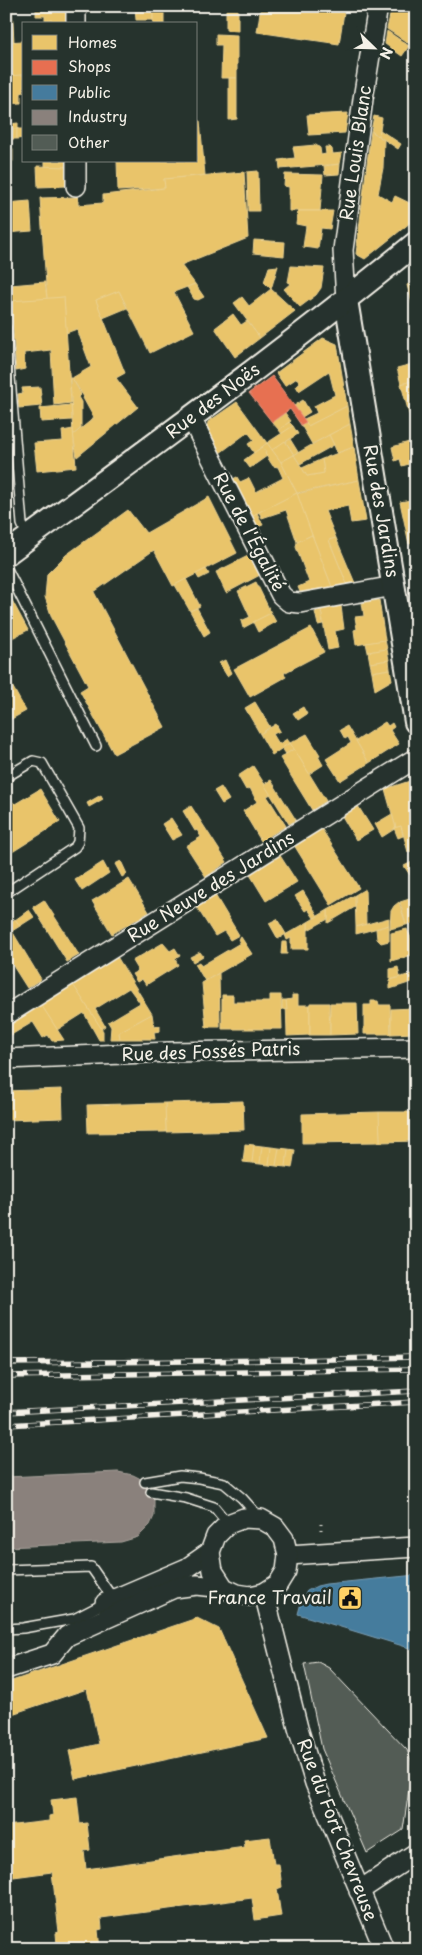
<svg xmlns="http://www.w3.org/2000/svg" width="422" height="1955" viewBox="0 0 422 1955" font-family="'Playpen Sans',sans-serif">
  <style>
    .homes { fill: #e9c46a; stroke: #ecd290 }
    .shops { fill: #e76f51; stroke: #eb967e }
    .public { fill: #457b9d; stroke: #7a9eb4 }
    .industry { fill: #8a817c; stroke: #aaa39c }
    .building { fill: #525c55; stroke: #f4f1e8 }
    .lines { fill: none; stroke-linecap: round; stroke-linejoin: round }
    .service-casing { stroke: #f4f1e8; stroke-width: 12 }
    .minor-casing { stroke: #f4f1e8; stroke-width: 22 }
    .tertiary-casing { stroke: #f4f1e8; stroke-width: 26 }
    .path { stroke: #f4f1e8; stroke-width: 3; stroke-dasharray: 1 4; stroke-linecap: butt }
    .service { stroke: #26332d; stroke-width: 9 }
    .minor { stroke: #26332d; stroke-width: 19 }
    .tertiary { stroke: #26332d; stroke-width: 22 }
    .rail-casing { stroke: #f4f1e8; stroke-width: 5.5 }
    .rail { stroke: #26332d; stroke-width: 4; stroke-dasharray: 11; stroke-linecap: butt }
    .labels { text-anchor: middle; stroke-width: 5; stroke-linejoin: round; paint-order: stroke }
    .street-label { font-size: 18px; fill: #f4f1e8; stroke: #26332d }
    .poi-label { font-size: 18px; fill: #f4f1e8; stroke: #26332d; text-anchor: end }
  </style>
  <rect width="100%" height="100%" fill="#26332d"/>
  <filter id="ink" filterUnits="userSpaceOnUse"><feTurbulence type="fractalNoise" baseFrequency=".02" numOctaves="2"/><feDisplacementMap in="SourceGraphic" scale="10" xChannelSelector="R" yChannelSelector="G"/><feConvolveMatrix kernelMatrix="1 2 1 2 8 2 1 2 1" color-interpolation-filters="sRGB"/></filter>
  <g filter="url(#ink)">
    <!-- homes -->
    <g class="homes">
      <path d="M6 6H12L14 42H6Z"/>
      <path d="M36 6H66V24H52V20H45V16H36Z"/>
      <path d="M135 6H153V20H136Z"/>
      <path d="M261 6H345L339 44 257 32Z"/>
      <path d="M392 6H413L416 8V48L387 29Z"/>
      <path d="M226 10H238V31L226 30Z"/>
      <rect x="153" y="11" width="11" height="13"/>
      <path d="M387 31 409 46 402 56 385 44Z"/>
      <path d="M216 34 237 35V78H221L222 45H216Z"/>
      <path d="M23 41 24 75 6 76V42Z"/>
      <path d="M24 75V92L21 93V103L6 104V76Z"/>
      <path d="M229 78H237V119L229 120Z"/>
      <path d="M6 102 8 130H6Z"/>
      <path d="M348 113 345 133 309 135 307 115Z"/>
      <path d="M374 116 382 118 379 136 371 131Z"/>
      <path d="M196 121H200L205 175 164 179 165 188 118 191 117 161H196Z"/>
      <path d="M18 123V129H9V124Z"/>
      <path d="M13 129H17V139H12Z"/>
      <path d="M17 129H24V138L17 139Z"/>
      <path d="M13 130 12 139 6 140V131Z"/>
      <path d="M380 130 401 144 398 149 379 136Z"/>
      <path d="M371 131 384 140 383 168 378 194 392 202 395 196 416 206V218L365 259 356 254Z"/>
      <path d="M316 145 320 148 321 155 326 154 325 147H330L332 149 333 154 342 153 340 164 280 169 279 160 295 158 293 147Z"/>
      <rect x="6" y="149" width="7" height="12"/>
      <rect x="45" y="161" width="22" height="6"/>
      <path d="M340 164 339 174 325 175 324 166Z"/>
      <path d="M37 166 67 167V186L38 187Z"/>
      <path d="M258 171 259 211H248L247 172Z"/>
      <path d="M244 172 248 238 181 265 195 284 174 292 194 331 150 353 119 291 96 300 125 373 116 378 138 407 77 457 73 435 94 418 83 398 84 397 72 378 91 367 77 329 66 333 64 297 47 299 40 198 78 197V205L103 203V195L165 188 164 179Z"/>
      <path d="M285 174 323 175 320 211H289V187L284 186Z"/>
      <path d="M30 201 32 231 6 233V203Z"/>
      <path d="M298 211H333L330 229 321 228 318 249 303 247 306 226 296 224Z"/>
      <path d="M254 240 285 242 284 256 253 253Z"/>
      <path d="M278 266 271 289 264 282 269 267Z"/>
      <path d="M291 266 324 268 321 288 316 295 300 307 284 289 291 283 288 282Z"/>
      <path d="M45 282 47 299 11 301 10 285Z"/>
      <path d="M414 282H416V318L407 285Z"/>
      <path d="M195 284 204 297 198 300 194 299 187 287Z"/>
      <path d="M271 289 295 311 260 338 234 303 242 297 249 306Z"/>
      <path d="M119 291 127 308 103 318 96 300Z"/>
      <path d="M64 297 71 403 54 405 51 350 24 353 25 369 16 371 11 301Z"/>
      <path d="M233 314 241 325 247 321 260 338 235 357 215 328Z"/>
      <path d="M323 338 337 344 347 406 308 426 304 419 317 413 314 406 335 395 329 371 299 391 296 386 300 383 297 378 285 386 276 373Z"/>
      <path d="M416 363V380L401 384 397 368Z"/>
      <path d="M70 378H72L81 394 78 397 81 402V428L73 435Z"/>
      <path d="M416 380V420L411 421 401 384Z"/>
      <path d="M40 387 42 406 19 408 18 394 23 393 22 388Z"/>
      <path d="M303 400 310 412 302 417 294 406Z"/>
      <path d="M237 402 267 443 254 453 248 444 254 440 248 432 220 453 207 429 208 422Z"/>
      <path d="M71 405 72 420 41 422 40 408Z"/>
      <path d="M347 406 350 424 312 444 301 425 306 422 308 426Z"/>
      <path d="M285 413 291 421 279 430 272 422Z"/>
      <path d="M289 422 293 426 282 434 279 430Z"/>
      <path d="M350 424 354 447 337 453 334 445 329 435Z"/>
      <path d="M293 426 298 434 272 450 267 443Z"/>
      <path d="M73 429 76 467 37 471 34 443 63 441 62 431Z"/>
      <path d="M329 435 334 445 300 464 294 455Z"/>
      <path d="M290 439 298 452 294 455 286 442Z"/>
      <path d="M416 440V462L402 466 400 459 395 461 392 447Z"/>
      <path d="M285 441 294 455 281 462 272 450Z"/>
      <path d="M267 443 281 462 297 493 252 516 233 479 237 477 240 482 249 478 256 492 283 478 278 467 273 466 265 454 266 452 262 447Z"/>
      <path d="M262 447 266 452 265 454 267 456 250 468 244 460Z"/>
      <path d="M354 447 359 480 297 493 281 462 294 455 307 476 324 473 322 459Z"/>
      <path d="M322 459 324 473 307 476 302 468Z"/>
      <path d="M10 480 12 511 6 512V481Z"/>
      <path d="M359 480 366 521 351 523 348 506 325 511 336 538 329 540 347 584 332 587 296 494Z"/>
      <path d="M297 493 312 535 297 542 286 510 262 518 259 512Z"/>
      <path d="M209 497 237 553 173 586 154 550 94 592 165 727 114 754 80 691 88 686 52 618 45 597 47 574 66 555 128 510 146 533Z"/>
      <path d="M416 499V543L409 544 400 502Z"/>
      <path d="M257 513 263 525 257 527 252 516Z"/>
      <path d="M312 535 332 587 300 592 298 587 309 582 296 547 297 542Z"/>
      <path d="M336 538 355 583 347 584 329 540Z"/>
      <path d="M250 555 260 575 226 593 216 572Z"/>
      <path d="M416 555V582L410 556Z"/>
      <path d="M206 569 209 574 199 579 196 574Z"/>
      <path d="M186 579 200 606 190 611 175 585Z"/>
      <path d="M256 582 271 613 243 628 241 621 250 617 238 591Z"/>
      <path d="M8 593 28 630 6 641V594Z"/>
      <path d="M379 600 385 640 356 645 354 630 357 629 355 617 364 616 362 603Z"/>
      <path d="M341 606 344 629 335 631 338 648 328 650 321 610Z"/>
      <path d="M197 608 210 632 204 636 190 611Z"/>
      <path d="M321 610 323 624 318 625 315 612Z"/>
      <path d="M271 613 276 622 258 632 253 622Z"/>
      <path d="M311 628 324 652 284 673 286 677 250 697 234 669Z"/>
      <path d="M385 640 387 649 368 652 366 643Z"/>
      <path d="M387 649 389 660 370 663 368 652Z"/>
      <path d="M225 660 231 673 227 676 219 663Z"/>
      <path d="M389 660 390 669 372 672 370 663Z"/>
      <path d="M390 669 392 680 375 690 372 672Z"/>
      <path d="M6 675 26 711 6 722Z"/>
      <path d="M255 702 270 727 260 734 245 708Z"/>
      <path d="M303 707 307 714 298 720 293 713Z"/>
      <path d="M385 722 388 726 392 723 394 727 390 730 399 744 369 763 356 741Z"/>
      <path d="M276 724 280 731 273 734 279 744 287 739 290 743 272 755 260 734Z"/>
      <path d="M347 726 369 763 340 781 326 759 351 743 348 737 345 739 340 730Z"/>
      <path d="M307 734 320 755 318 756 323 765 309 774 290 743Z"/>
      <path d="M290 743 294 749 286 754 282 748Z"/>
      <path d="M294 749 326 801 312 810 280 758Z"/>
      <path d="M253 766 271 794 267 796 286 826 261 841 243 811 257 802 250 788 246 790 238 776Z"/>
      <path d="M271 780 296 820 289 824 264 784Z"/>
      <path d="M413 780 416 789V850L408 852 401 826 396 828 385 789Z"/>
      <path d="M221 787 229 800 222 804 214 791Z"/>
      <path d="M40 789 60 822 6 856V805L12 801 15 804Z"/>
      <path d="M101 795 103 799 89 807 87 803Z"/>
      <path d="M191 806 227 862 206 877 186 846 201 837 197 830 195 831 183 811Z"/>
      <path d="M358 806 373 830 356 840 342 816Z"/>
      <path d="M392 814 396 828 382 837 375 824Z"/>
      <path d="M171 818 182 835 172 840 162 824Z"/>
      <path d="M401 826 403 836 398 838 394 828Z"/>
      <path d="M321 828 359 888 331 905 294 845Z"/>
      <path d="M279 854 297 882 266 901 249 873Z"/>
      <path d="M416 860V872L410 875 404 866Z"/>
      <path d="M121 861 127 874 122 877 115 864Z"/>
      <path d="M103 862 109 873 82 891 75 880Z"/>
      <path d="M129 879 149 912 112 934 92 901Z"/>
      <path d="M365 889 366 924 356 927 355 895Z"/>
      <path d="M303 891 318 916 314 918 308 909 305 911 295 896Z"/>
      <path d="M215 895 239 935 230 940 224 931 215 936 196 906Z"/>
      <path d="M355 895V907L328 923V910Z"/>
      <path d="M416 897V922L406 925 400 902Z"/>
      <path d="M44 900 79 955 67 962 33 907Z"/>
      <path d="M399 902 406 925 390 929 391 911 394 906Z"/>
      <path d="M29 910 34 917 20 926 15 920Z"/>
      <path d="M328 910V919L308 930V922Z"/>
      <path d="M389 918V925L356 934V927Z"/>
      <path d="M15 919 20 926 12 931 41 979 27 988 6 955V925Z"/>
      <path d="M277 919 286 934 278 939 269 923Z"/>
      <path d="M308 922V949H291V938L287 940 285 935Z"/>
      <path d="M389 925V941L381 943 377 939 376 929Z"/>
      <path d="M407 929 414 945 416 954 391 961V933Z"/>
      <path d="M241 937 252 954 205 981 195 964 199 962 201 966 240 943 238 939Z"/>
      <path d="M282 942H286L287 954H281Z"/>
      <path d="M163 943 170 951 175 948 180 956 175 959 178 965 146 985 142 979 137 982 132 974 138 971 132 961Z"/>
      <path d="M200 952 203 956 193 962 190 957Z"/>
      <path d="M116 955 152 1014 119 1032 120 1039H110L111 1027 108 1022 140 1003 129 988 95 1009 105 1026 101 1029 72 983Z"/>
      <path d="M398 967 400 977 390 980V969Z"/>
      <path d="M219 973 220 1027H206L202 983Z"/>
      <path d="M415 973V981L390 989V980Z"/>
      <path d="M72 983 103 1031V1040H99L84 1013 57 1030 40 1003Z"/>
      <path d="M222 995H233V1002H270V995H281L282 1029H222Z"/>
      <path d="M292 995H298V1005H310V1035L287 1036 286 1000 292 999Z"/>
      <path d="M282 1000H286L287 1010 282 1009Z"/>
      <path d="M371 1001H378L379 1005H390L391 1034H364V1005H371Z"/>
      <path d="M40 1003 64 1040 52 1041 48 1035 43 1038 33 1022 6 1038V1045V1024Z"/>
      <path d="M310 1003H329L330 1035H310Z"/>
      <path d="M330 1003H357L358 1034 330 1035Z"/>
      <path d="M415 1008V1033L391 1034V1009Z"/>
      <path d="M152 1014 154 1027 160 1026V1031L154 1032 155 1039H120L119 1032Z"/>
      <path d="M62 1089 63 1118 6 1120V1091Z"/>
      <path d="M243 1101 244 1130 166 1132 165 1103Z"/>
      <path d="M165 1103 166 1132 88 1133 87 1105Z"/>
      <path d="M379 1112H416V1141L380 1142Z"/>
      <path d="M379 1112 380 1142 302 1143V1114Z"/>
      <path d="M245 1144 254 1145 252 1163 243 1162Z"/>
      <path d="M254 1145 262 1146 260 1164 252 1163Z"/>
      <path d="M262 1146 271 1147 269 1165 260 1164Z"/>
      <path d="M271 1147 279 1148 276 1166 269 1165Z"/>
      <path d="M279 1148 288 1149 286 1167 276 1166Z"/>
      <path d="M288 1149 295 1150 292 1168 286 1167Z"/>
      <path d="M197 1618 219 1629 268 1738 75 1779 69 1751 99 1744 87 1689 6 1716V1683Z"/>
      <path d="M77 1797 80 1824 87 1823 90 1850 84 1851 86 1869 245 1847 244 1840 270 1837 274 1864H279L282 1887 277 1889 281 1916 255 1920 252 1898 101 1918 102 1929 98 1930 100 1949H30L57 1945 56 1933 59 1932 52 1872 6 1878V1826L49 1821V1816L53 1815 51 1800Z"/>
      <path d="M363 1942 366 1949H345L362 1943Z"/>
    </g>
    <!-- shops -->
    <path class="shops" d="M272 376 306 422 301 425 290 409 272 422 249 393Z"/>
    <!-- public -->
    <path class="public" d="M416 1575V1650L298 1614 302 1599 307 1591 317 1586 326 1584Z"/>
    <!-- industry -->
    <path class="industry" d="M118 1472 133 1475 139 1478 149 1487 154 1497V1516L150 1525 138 1537 121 1542 6 1547V1477Z"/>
    <!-- building -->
    <path class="building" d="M318 1662 329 1668 407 1750 411 1760 412 1769 403 1830 367 1853 322 1749 304 1664Z"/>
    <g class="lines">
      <defs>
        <g id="service">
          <path d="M6 328 22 524 28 538"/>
          <path d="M6 567 96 746"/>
          <path d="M6 777 33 761 42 763 79 828 78 842 75 847 6 893"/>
          <path d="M145 1482 180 1476 199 1478 224 1483 242 1498 259 1517"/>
          <path d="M151 1492 186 1498 214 1507 228 1524"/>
          <path d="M6 1570 91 1567 114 1600"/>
          <path d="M6 1629 23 1628 74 1619 105 1603"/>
        </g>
        <g id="minor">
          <path d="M76 6V24"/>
          <path d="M76 161V186"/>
          <path d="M346 300 343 250 363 99 378 6"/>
          <path d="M191 418 281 595 289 602 300 603 394 586"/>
          <path d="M6 1015 416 758"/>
          <path d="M6 1059 170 1052 416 1048"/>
          <path d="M288 1555 416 1547"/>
          <path d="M264 1593 298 1728 315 1783 384 1949"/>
          <path d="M105 1603 187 1568 210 1552"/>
          <path d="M6 1669 52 1654 67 1636 174 1588 197 1585 224 1588 237 1594 250 1596 264 1593 278 1584 286 1571 288 1555 284 1539 275 1527 261 1519 244 1518 228 1524 216 1536 210 1552 213 1571 224 1588"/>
          <path d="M359 1891 416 1853"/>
        </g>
        <g id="tertiary">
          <path d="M346 300 416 722"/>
          <path d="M6 554C144 452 283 352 416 243"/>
        </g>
      </defs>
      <!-- service casing -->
      <use href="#service" class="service-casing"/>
      <!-- minor casing -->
      <use href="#minor" class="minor-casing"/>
      <!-- tertiary casing -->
      <use href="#tertiary" class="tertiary-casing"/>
      <!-- path -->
      <path class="path" d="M321 1524V1533"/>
      <!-- service -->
      <use href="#service" class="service"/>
      <!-- minor -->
      <use href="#minor" class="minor"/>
      <!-- tertiary -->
      <use href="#tertiary" class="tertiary"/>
      <defs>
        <g id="rail">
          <path d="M6 1363 293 1360 416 1357"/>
          <path d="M6 1376 416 1369"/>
          <path d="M6 1412 416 1391"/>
          <path d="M6 1425 416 1402"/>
        </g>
      </defs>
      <!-- rail casing -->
      <use href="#rail" class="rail-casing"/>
      <!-- rail -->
      <use href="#rail" class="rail"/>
    </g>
  </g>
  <!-- icons -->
  <defs>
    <symbol id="civic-square" viewBox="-11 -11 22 22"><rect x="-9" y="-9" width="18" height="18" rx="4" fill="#ffd166" stroke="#26332d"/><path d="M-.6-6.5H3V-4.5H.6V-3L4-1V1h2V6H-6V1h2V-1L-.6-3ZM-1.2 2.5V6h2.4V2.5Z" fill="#111"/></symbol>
  </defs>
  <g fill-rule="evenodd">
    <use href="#civic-square" x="336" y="1584" width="28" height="28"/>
  </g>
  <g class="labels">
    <!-- street labels -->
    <g class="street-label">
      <text transform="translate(356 153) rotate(-82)" y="6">Rue Louis Blanc</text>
      <text transform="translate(213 401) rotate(-37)" y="6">Rue des Noës</text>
      <text transform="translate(381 511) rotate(80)" y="6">Rue des Jardins</text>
      <text transform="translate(249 532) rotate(62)" y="6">Rue de l'Égalité</text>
      <text transform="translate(211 887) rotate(-32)" y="6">Rue Neuve des Jardins</text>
      <text transform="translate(211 1052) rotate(-2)" y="6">Rue des Fossés Patris</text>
      <text transform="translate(337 1830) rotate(69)" y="6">Rue du Fort Chevreuse</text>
    </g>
    <!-- poi labels -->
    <g class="poi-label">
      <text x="332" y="1604">France Travail</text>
    </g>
  </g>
  <!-- margin -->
  <rect width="422" height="1955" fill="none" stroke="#26332d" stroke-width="25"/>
  <rect x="12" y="12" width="397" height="1930" fill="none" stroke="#f4f1e8" stroke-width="2" filter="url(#ink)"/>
  <!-- legend -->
  <rect x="22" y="22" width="175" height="140" fill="#26332d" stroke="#787f78"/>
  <rect x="32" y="35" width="25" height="15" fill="#e9c46a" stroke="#787f78"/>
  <text x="68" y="48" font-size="15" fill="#f4f1e8">Homes</text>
  <rect x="32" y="60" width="25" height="15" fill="#e76f51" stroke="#787f78"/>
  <text x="68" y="72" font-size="15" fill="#f4f1e8">Shops</text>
  <rect x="32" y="85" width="25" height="15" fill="#457b9d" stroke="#787f78"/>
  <text x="68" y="98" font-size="15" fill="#f4f1e8">Public</text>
  <rect x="32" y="110" width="25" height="15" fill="#8a817c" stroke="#787f78"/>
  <text x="68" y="122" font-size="15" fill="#f4f1e8">Industry</text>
  <rect x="32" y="135" width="25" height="15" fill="#525c55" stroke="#787f78"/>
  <text x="68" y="148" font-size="15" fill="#f4f1e8">Other</text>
  <!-- north arrow -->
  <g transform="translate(374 48) rotate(113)" stroke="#26332d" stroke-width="4" paint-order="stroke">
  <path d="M0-4L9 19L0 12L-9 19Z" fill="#f4f1e8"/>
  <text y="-8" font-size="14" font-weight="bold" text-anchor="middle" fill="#f4f1e8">N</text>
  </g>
</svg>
